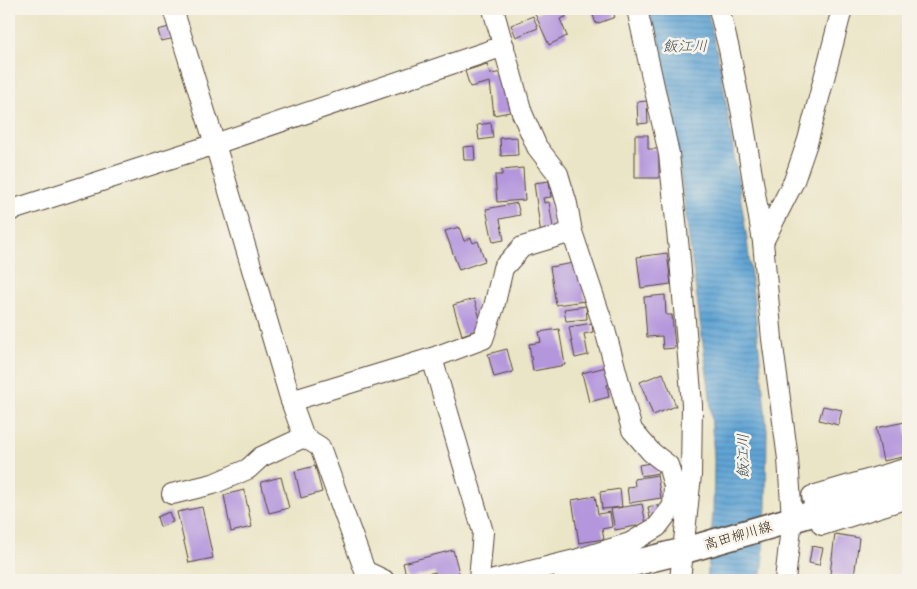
<svg xmlns="http://www.w3.org/2000/svg" width="917" height="589" viewBox="0 0 917 589" font-family="Delius,'Klee One',sans-serif">
  <style>
    .water { fill: url(#water-rules); stroke: #4e677a }
    .building { fill: #b496dd }
    .lines { fill: none; stroke-linecap: round; stroke-linejoin: round }
    .minor-casing { stroke: #554637; stroke-width: 22 }
    .major-casing { stroke: #554637; stroke-width: 28 }
    .minor { stroke: #fff; stroke-width: 20 }
    .major { stroke: #fff; stroke-width: 25 }
    .labels { text-anchor: middle; stroke-width: 5; stroke-linejoin: round; paint-order: stroke }
    .street-label { font-size: 14px; fill: #3b2a1e; stroke: #f7f3e8 }
    .water-label { font-size: 15px; font-style: italic; fill: #48555e; stroke: #f7f3e8 }
  </style>
  <defs>
    <pattern id="water-rules" width="6" height="5" patternUnits="userSpaceOnUse" patternTransform="scale(1.25)"><rect width="6" height="5" fill="#60a4d5"/><path d="M0 2.5h6" fill="none" stroke="#5086ac"/></pattern>
  </defs>
  <rect width="100%" height="100%" fill="#f7f3e8"/>
  <filter id="ink" filterUnits="userSpaceOnUse"><feTurbulence type="fractalNoise" baseFrequency=".02" numOctaves="2"/><feDisplacementMap in="SourceGraphic" scale="10" xChannelSelector="R" yChannelSelector="G"/><feConvolveMatrix kernelMatrix="1 2 1 2 8 2 1 2 1" color-interpolation-filters="sRGB"/></filter>
  <filter id="wash" filterUnits="userSpaceOnUse"><feTurbulence type="fractalNoise" baseFrequency=".0096" numOctaves="4" result="noise"/><feDisplacementMap in="SourceGraphic" scale="20" xChannelSelector="R" yChannelSelector="G"/><feGaussianBlur stdDeviation="1.12" result="paint"/><feColorMatrix in="noise" values="0 0 0 0 0 0 0 0 0 0 0 0 0 0 0 0 0 1.4 0 .05"/><feComposite in="paint" operator="in"/></filter>
  <g filter="url(#wash)">
    <rect width="100%" height="100%" fill="#ebe5c7"/>
    <!-- water -->
    <path class="water" d="M646 9H707L721 70 747 239 758 339 767 430 766 507 763 553 764 556 761 580H707L713 514 714 460 710 396 677 149 666 87Z"/>
    <g id="blocks">
      <!-- building -->
      <g class="building">
        <path d="M546 9H562L566 17 560 19 567 36 549 45 535 14Z"/>
        <path d="M591 9H616L612 10 615 17 596 24Z"/>
        <path d="M533 16 538 28 516 37 511 25Z"/>
        <path d="M173 26 176 38 161 41 158 30Z"/>
        <path d="M487 64 490 74 511 71 515 111 494 115 490 82 470 87 465 71Z"/>
        <path d="M647 101 648 123 638 124 637 102Z"/>
        <path d="M491 123 493 138 479 140 477 125Z"/>
        <path d="M635 135H648V149H659V178H635Z"/>
        <path d="M517 137 518 155 501 156 500 138Z"/>
        <path d="M474 146 475 160H464L463 147Z"/>
        <path d="M523 168 525 200 497 202 495 175H502V170Z"/>
        <path d="M549 181 551 197 543 198 544 203 549 202 554 234 541 235 534 183Z"/>
        <path d="M517 203 520 215 500 219 504 240 493 242 486 209Z"/>
        <path d="M459 227 464 241 471 238 473 243 478 241 485 261 459 270 445 231Z"/>
        <path d="M667 253 671 284 641 288 637 257Z"/>
        <path d="M580 262 585 301 556 305 550 267Z"/>
        <path d="M665 295 666 315H672L675 348 663 349 662 336 647 337 644 297Z"/>
        <path d="M474 299 483 328 462 335 453 305Z"/>
        <path d="M586 306 587 319 566 321 564 309Z"/>
        <path d="M592 323 593 332 584 334 588 355 575 358 569 327Z"/>
        <path d="M559 329 565 365 533 371 529 344 541 342 539 332Z"/>
        <path d="M507 349 513 372 494 377 488 354Z"/>
        <path d="M606 367 610 384 607 385 609 397 589 402 582 373Z"/>
        <path d="M663 373 676 406 653 415 640 382Z"/>
        <path d="M823 406 842 410 838 425 819 420Z"/>
        <path d="M905 422 908 438V456L883 461 876 428Z"/>
        <path d="M656 462 658 473 641 476 639 465Z"/>
        <path d="M315 466 322 492 301 498 295 471Z"/>
        <path d="M657 475 661 498 629 503 627 487 635 486 634 479Z"/>
        <path d="M281 477 289 508 269 513 261 482Z"/>
        <path d="M620 489 622 507 602 509 600 492Z"/>
        <path d="M244 490 252 527 231 532 224 495Z"/>
        <path d="M595 496 598 514 610 512 612 527 602 529 604 539 579 543 572 500Z"/>
        <path d="M642 504 646 524 615 530 611 509Z"/>
        <path d="M657 505 661 523 651 524 648 507Z"/>
        <path d="M202 507 213 558 189 563 177 512Z"/>
        <path d="M169 512 173 522 160 527 157 517Z"/>
        <path d="M835 534 859 538 854 577 830 574Z"/>
        <path d="M812 546 823 548 819 565 809 563Z"/>
        <path d="M453 550 461 580H437L435 572 407 579 403 563Z"/>
      </g>
    </g>
  </g>
  <g filter="url(#ink)">
    <use href="#blocks" fill-opacity="0" stroke="#554637" stroke-width="1"/>
    <g class="lines">
      <defs>
        <g id="minor">
          <path d="M173 9 215 144 291 401 432 358 483 532 479 580"/>
          <path d="M493 9 522 113 537 147 558 174 567 204 572 232 605 330 632 430 651 452 668 465 674 486 673 506 657 527 630 543 575 560 494 580"/>
          <path d="M637 9 669 154 680 260 692 405 691 475 680 580"/>
          <path d="M719 9 729 49 742 114 763 242 772 339 788 459 792 519 785 580"/>
          <path d="M9 211 215 144 504 46"/>
          <path d="M763 242 794 181 808 140 842 9"/>
          <path d="M432 358 483 339 494 307 503 268 522 247 572 232"/>
          <path d="M291 401 304 437 320 447 365 571 384 580"/>
          <path d="M172 494 213 484 248 469 261 457 304 437"/>
          <path d="M813 499 812 496 908 468"/>
          <path d="M822 525 908 498"/>
        </g>
        <path id="major" d="M566 580 683 551 832 508 908 483"/>
      </defs>
      <!-- minor casing -->
      <use href="#minor" class="minor-casing"/>
      <!-- major casing -->
      <use href="#major" class="major-casing"/>
      <!-- minor -->
      <use href="#minor" class="minor"/>
      <!-- major -->
      <use href="#major" class="major"/>
    </g>
  </g>
  <g class="labels">
    <!-- street labels -->
    <g class="street-label">
      <text transform="translate(738 535) rotate(-16)" y="5">高田柳川線</text>
    </g>
    <!-- water labels -->
    <g class="water-label">
      <text x="685" y="51">飯江川</text>
      <text transform="translate(743 456) rotate(-90)" y="5">飯江川</text>
    </g>
  </g>
  <!-- margin -->
  <rect width="917" height="589" fill="none" stroke="#f7f3e8" stroke-width="30"/>
</svg>
